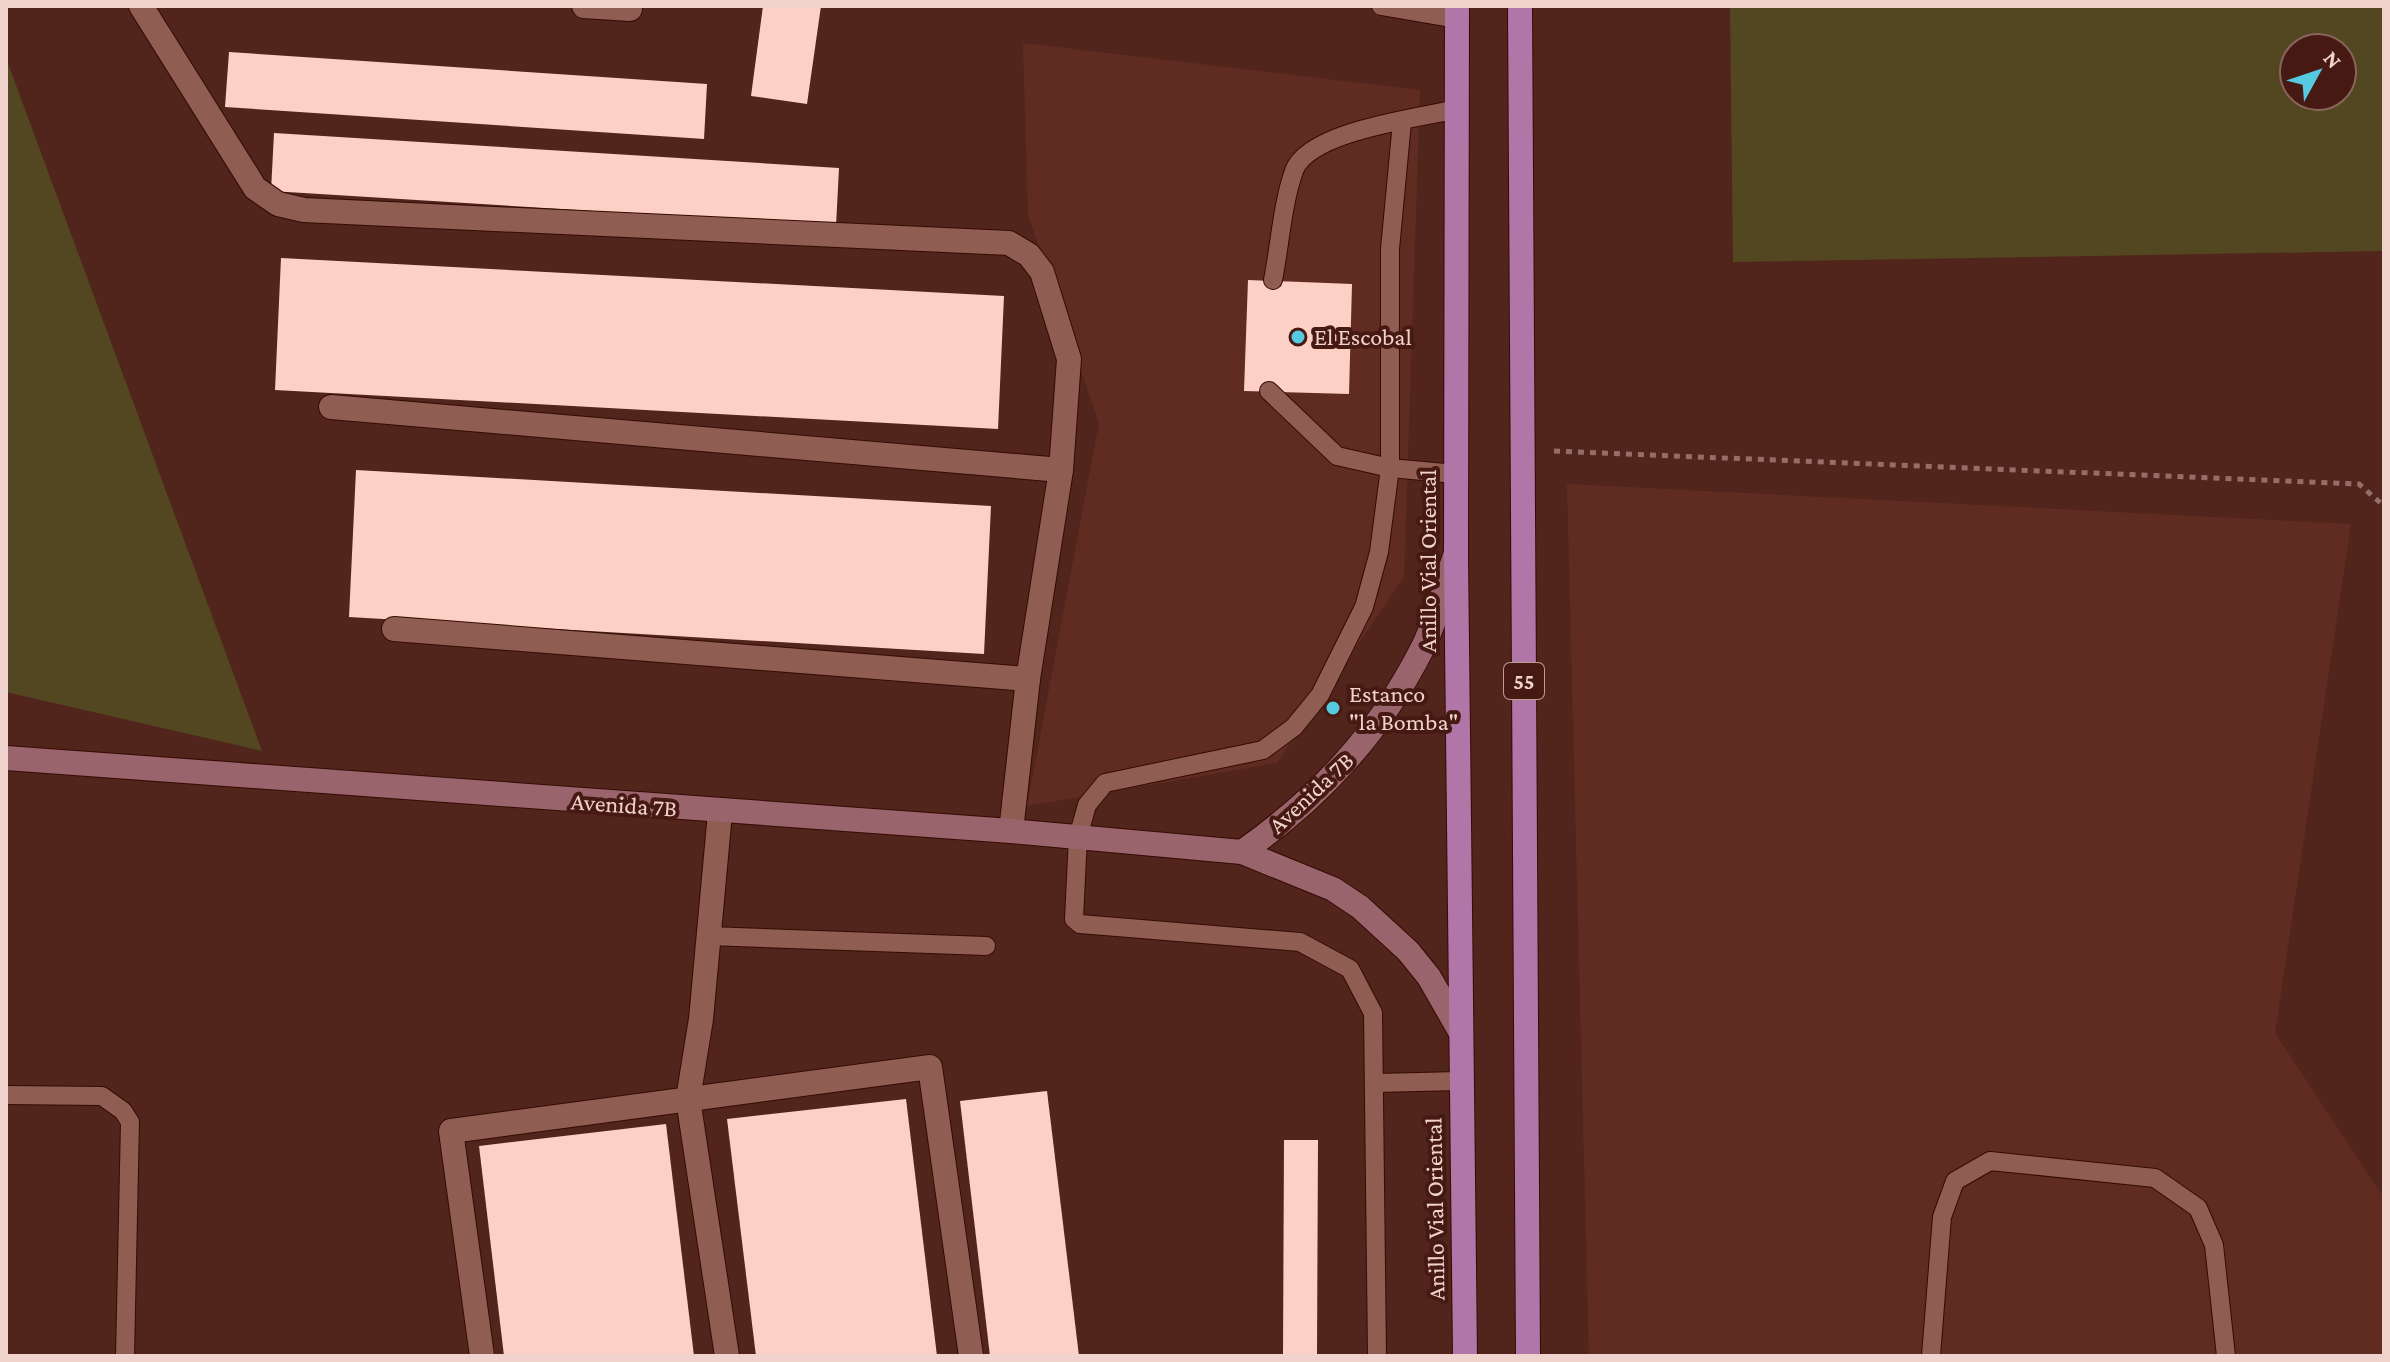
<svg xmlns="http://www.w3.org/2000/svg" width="2390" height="1362" viewBox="0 0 2390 1362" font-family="'Crimson Pro',serif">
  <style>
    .built { fill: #602c22 }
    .green { fill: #534721; fill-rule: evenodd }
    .building { fill: #fdd0c6 }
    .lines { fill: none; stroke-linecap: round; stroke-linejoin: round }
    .lane-casing { stroke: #350b04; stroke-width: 20 }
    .street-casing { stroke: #350b04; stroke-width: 26 }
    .secondary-casing { stroke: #350b04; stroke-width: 26 }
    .highway-casing { stroke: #350b04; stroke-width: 26 }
    .path { stroke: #956f67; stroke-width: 5; stroke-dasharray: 6 6; stroke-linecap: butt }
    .lane { stroke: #8f5d52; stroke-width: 18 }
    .street { stroke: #8f5d52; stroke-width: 24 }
    .secondary { stroke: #99646c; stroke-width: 24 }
    .highway { stroke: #b176a8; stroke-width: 24 }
    .poi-dot { fill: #55cae0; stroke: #461a12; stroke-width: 3 }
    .labels { text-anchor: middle; stroke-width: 8; stroke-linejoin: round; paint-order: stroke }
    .shield { fill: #461a12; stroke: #bd9c94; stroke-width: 2 }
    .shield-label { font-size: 22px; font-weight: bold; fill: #f0d3cc }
    .poi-label { font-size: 24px; fill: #f0d3cc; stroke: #461a12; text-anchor: start }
    .street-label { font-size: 24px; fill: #f0d3cc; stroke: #461a12 }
  </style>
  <rect width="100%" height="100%" fill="#51251c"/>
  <!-- built -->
  <g class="built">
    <path d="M1023 43 1420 90 1404 577 1277 763 1027 806 1099 423 1028 215Z"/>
    <path d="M1567 484 2351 524 2275 1033 2384 1198V1356H1589Z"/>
  </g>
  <!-- green -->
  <g class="green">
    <path d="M1730 6H2384V251L1733 262ZM2294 48H2342V96H2294Z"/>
    <path d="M6 58 262 751 6 692Z"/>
  </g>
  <!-- building -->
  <g class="building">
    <path d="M763 6H821L807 104 751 96Z"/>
    <path d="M229 52 707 84 704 139 225 107Z"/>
    <path d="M274 133 839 168 836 226 271 191Z"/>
    <path d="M281 258 1004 296 998 429 275 390Z"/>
    <path d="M1248 280 1352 284 1349 394 1244 391Z"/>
    <path d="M356 470 991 506 984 654 349 617Z"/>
    <path d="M1047 1091 1079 1356H990L960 1101Z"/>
    <path d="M906 1099 937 1356H756L727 1119Z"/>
    <path d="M666 1124 694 1356H504L479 1146Z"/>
    <path d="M1284 1140H1318L1317 1356H1283Z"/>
  </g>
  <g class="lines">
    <defs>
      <g id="lane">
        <path d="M1381 6 1457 19"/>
        <path d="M1273 280C1280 245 1282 205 1294 171 1308 131 1419 118 1457 109"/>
        <path d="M1269 391 1337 456 1390 468 1456 474"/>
        <path d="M708 936 986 946"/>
        <path d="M1376 1083 1460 1081"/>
        <path d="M6 1095 102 1096 123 1111 130 1122 125 1356"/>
        <path d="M1377 1356 1373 1013 1350 969 1300 942 1080 924 1074 919 1078 837 1087 805 1105 783 1263 750 1294 727 1320 695 1364 607 1379 552 1390 468V249L1402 122"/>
        <path d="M1931 1356 1942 1217 1955 1181 1990 1161 2155 1178 2198 1208 2214 1245 2226 1356"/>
      </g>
      <g id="street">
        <path d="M141 6 255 188 278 204 304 210 1009 243 1029 255 1042 272 1069 359 1061 470 1028 679 1011 831"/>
        <path d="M584 6 630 9"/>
        <path d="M331 407 1061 470"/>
        <path d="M394 629 1028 679"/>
        <path d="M720 813 701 1019 688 1099 727 1356"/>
        <path d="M482 1356 451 1131 930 1067 971 1356"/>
      </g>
      <g id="secondary">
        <path d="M6 758 1011 831 1242 852 1333 889 1360 907 1408 951 1429 977 1461 1033"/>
        <path d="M1242 852C1319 798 1379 734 1422 649 1437 620 1444 586 1455 556"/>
      </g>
      <g id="highway">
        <path d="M1457 6 1456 555 1465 1356"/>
        <path d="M1520 6 1528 1356"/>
      </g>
    </defs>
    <!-- lane casing -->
    <use href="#lane" class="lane-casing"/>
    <!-- street casing -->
    <use href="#street" class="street-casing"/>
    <!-- secondary casing -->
    <use href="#secondary" class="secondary-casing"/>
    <!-- highway casing -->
    <use href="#highway" class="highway-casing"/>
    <!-- path -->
    <path class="path" d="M1554 451 2359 484 2384 506"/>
    <!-- lane -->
    <use href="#lane" class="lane"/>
    <!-- street -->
    <use href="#street" class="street"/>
    <!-- secondary -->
    <use href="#secondary" class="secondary"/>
    <!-- highway -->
    <use href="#highway" class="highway"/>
  </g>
  <!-- markers -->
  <g class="poi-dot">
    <circle cx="1298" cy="337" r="8"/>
    <circle cx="1333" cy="708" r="8"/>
  </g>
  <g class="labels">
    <!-- shield labels -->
    <rect class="shield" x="1504" y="663" width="40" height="36" rx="6"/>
    <g class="shield-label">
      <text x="1524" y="689">55</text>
    </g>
    <!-- poi labels -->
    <g class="poi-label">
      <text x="1314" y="345">El Escobal</text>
      <text x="1349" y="702">Estanco<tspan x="1349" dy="28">"la Bomba"</tspan></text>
    </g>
    <!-- street labels -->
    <g class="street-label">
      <text transform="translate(1428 561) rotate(-90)" y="8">Anillo Vial Oriental</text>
      <text transform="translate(1311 793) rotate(-43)" y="8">Avenida 7B</text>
      <text transform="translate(624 805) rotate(4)" y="8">Avenida 7B</text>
      <text transform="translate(1435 1209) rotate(-91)" y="8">Anillo Vial Oriental</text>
    </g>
  </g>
  <!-- border -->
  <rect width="2390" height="1362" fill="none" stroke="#f0d3cc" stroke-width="16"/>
  <!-- north arrow -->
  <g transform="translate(2318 72) rotate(50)"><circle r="38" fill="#461a12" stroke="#8a645c" stroke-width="2"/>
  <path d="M0-6L14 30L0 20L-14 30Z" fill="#55cae0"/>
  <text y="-12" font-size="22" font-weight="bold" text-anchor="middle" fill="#f0d3cc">N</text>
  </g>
</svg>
